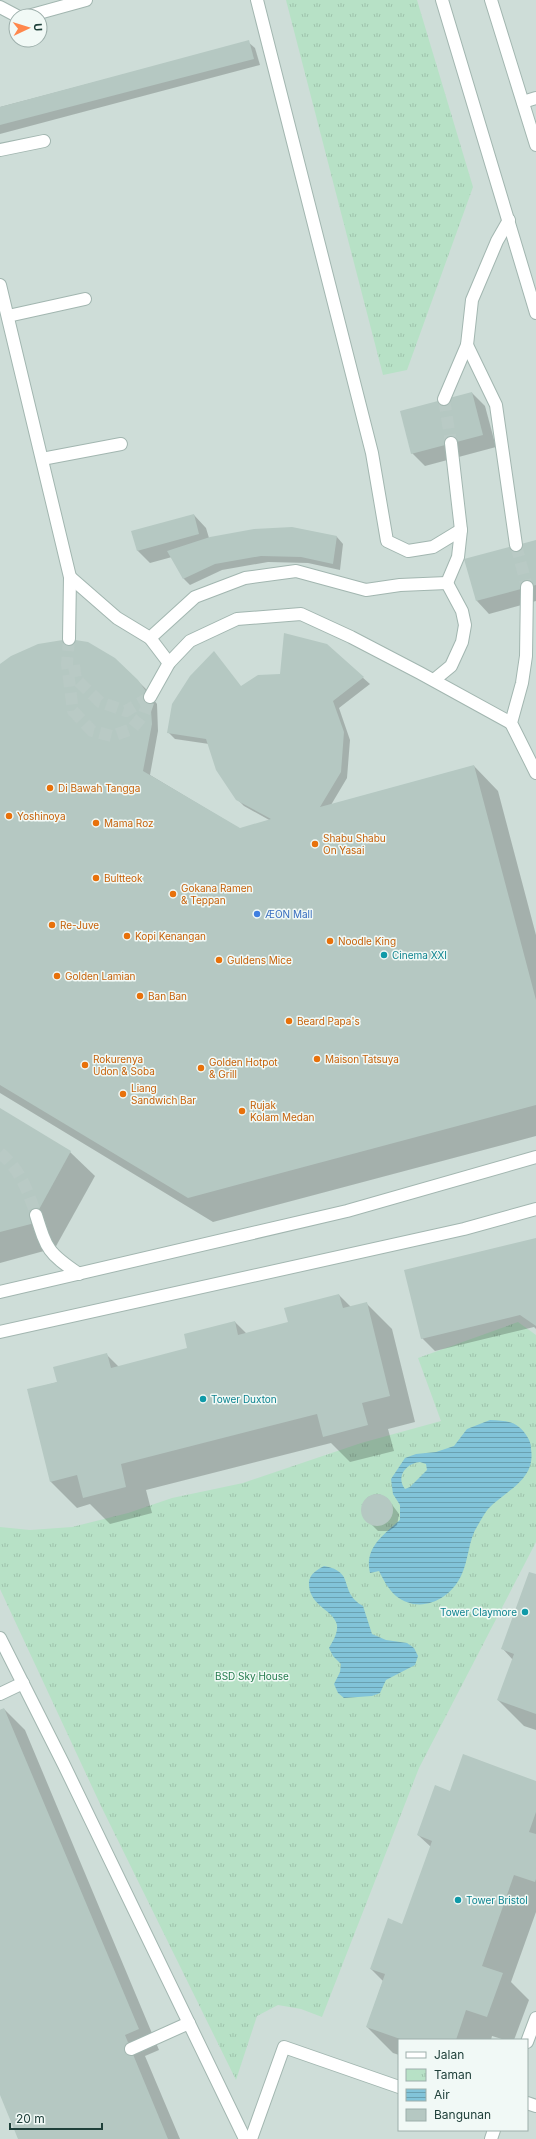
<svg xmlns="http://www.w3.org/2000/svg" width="536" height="2139" viewBox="0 0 536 2139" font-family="Inter,sans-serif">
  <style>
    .built { fill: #ceddd8; fill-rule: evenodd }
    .park { fill: url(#park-tufts) }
    .water { fill: url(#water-rules); fill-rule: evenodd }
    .shadow { fill: #0003 }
    .building { fill: #b5c8c2 }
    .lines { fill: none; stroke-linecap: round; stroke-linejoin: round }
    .minor-tunnel { stroke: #b9cac5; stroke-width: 12; stroke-dasharray: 12 6; stroke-linecap: butt }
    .minor-casing { stroke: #a2b6b0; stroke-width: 14 }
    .minor { stroke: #fff; stroke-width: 12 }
    .food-dot { fill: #e8710a; stroke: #f1f9f6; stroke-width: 1.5 }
    .shop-dot { fill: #3f7fe0; stroke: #f1f9f6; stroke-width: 1.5 }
    .culture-dot { fill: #0f9aa8; stroke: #f1f9f6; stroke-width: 1.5 }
    .labels { text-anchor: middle; stroke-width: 3; stroke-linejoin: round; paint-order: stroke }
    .food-label { font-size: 10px; fill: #c56008; stroke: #f1f9f6; text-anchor: start }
    .shop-label { font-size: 10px; fill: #366cbe; stroke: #f1f9f6; text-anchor: start }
    .culture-label { font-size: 10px; fill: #0d838f; stroke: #f1f9f6; text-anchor: start }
    .park-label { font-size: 10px; fill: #247b4d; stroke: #f1f9f6 }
  </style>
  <defs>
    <pattern id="park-tufts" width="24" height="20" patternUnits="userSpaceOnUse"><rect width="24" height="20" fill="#b7e1c6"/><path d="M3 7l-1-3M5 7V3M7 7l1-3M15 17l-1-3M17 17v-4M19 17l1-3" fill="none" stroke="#9dc2ab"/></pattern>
    <pattern id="water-rules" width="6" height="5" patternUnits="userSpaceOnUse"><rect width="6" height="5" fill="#82c4d9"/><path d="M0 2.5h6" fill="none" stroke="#6aa1b1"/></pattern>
  </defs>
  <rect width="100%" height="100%" fill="#e0ede8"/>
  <!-- built -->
  <path class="built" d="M0 0H536V2139H0ZM16 16H40V40H16ZM399 2040H527V2130H399Z"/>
  <!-- park -->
  <g class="park">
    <path d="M286 0H417L473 187 407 370 383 375Z"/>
    <path d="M518 1322 536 1335V1542L419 1768 322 2017 301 2009 278 2005 257 2016 236 2080 101 1806 0 1589V1527L30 1530 72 1527 128 1513 172 1498 243 1483 361 1443 441 1421 418 1358Z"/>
  </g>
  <!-- water -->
  <g class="water">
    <path d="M490 1420C508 1421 518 1421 528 1438 530 1441 531 1445 531 1449 536 1480 506 1490 488 1509 484 1514 481 1520 478 1525 468 1540 469 1560 461 1576 449 1601 419 1614 396 1596 388 1589 383 1579 379 1571L370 1573C364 1548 383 1535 400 1520V1505L393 1494 391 1479 405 1458 416 1454 436 1452 454 1446 467 1429ZM420 1462 426 1464 427 1470 410 1487 405 1489C395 1476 407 1463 420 1462Z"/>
    <path d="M324 1566C357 1572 337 1591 363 1606L372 1634 386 1640 407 1643 414 1648 418 1656 415 1665 386 1680 380 1693 372 1696 344 1698 338 1693 334 1684 340 1672 341 1664 333 1656 329 1648C333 1641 338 1633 337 1625 334 1610 311 1607 309 1586 308 1575 315 1571 324 1566Z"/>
  </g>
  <!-- shadow -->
  <g class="shadow">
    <path d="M248 42 255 48 260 65 0 134V107Z"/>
    <path d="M472 393 485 406 496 447 425 466 412 453Z"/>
    <path d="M194 515 206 528 209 538 337 537 343 544 340 570 308 563 268 562 222 570 190 585 184 579 172 557 150 563 137 550Z"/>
    <path d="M536 541V601L489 614 477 601 465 560Z"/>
    <path d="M326 645 370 684 339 708 350 740 347 778 331 805 474 766 498 791 536 935V1136L213 1222 0 1093V665L115 659 145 688 157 704 158 731 150 775 240 829 271 821 244 806 237 799 209 744 175 739 168 732 241 687 281 675Z"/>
    <path d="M0 1109 70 1152 95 1176 55 1248 0 1263Z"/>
    <path d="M536 1239V1329L534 1327 435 1351 422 1338Z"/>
    <path d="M339 1295 351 1307 366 1303 392 1329 415 1422 388 1429 394 1451 350 1462 331 1443 146 1490 152 1513 110 1524 90 1504 77 1508 51 1482 28 1390 58 1382 106 1354 119 1367 188 1349 235 1322 247 1334 289 1323Z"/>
    <path d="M377 1494 387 1498 399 1514 397 1525 389 1531H378L364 1517 362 1506 368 1497Z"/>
    <path d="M536 1576V1730L524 1726 498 1700 513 1660 503 1649Z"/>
    <path d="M4 1709 25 1730 159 2050 145 2056 180 2139H19L0 2093V1710Z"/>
    <path d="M536 1782V1912L511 1982 529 2000 514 2040H505L492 2036 491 2040H399V2055L393 2053 367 2027 383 1981 371 1969 403 1925 431 1847 418 1835 450 1792Z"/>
  </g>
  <!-- building -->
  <g class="building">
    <path d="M249 40 254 59 0 125V107Z"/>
    <path d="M472 392 483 435 411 454 400 411Z"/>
    <path d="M194 514 199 534 137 551 131 531Z"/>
    <path d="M292 527 337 536 333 564 301 557 261 556 215 564 183 579 167 551 210 537 254 529Z"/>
    <path d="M536 540V585L476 601 464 559Z"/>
    <path d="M284 633 327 644 364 677 333 701 344 732 341 772 320 807 474 765 536 1000V1105L188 1198 0 1085V664L11 656 38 644 69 639 88 642 115 658 138 680 150 697 152 724 143 771 240 828 271 819 236 800 216 770 206 739 167 733 172 704 190 676 214 651 241 686 258 675 280 674Z"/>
    <path d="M0 1108 71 1151 31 1224 0 1232Z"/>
    <path d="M536 1238V1326L520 1315 421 1339 404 1270Z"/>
    <path d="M339 1294 343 1308 367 1302 390 1396 362 1403 368 1425 323 1437 317 1414 121 1464 126 1487 83 1498 77 1475 50 1482 27 1389 57 1382 53 1367 107 1353 111 1368 187 1348 184 1334 235 1321 238 1335 288 1322 284 1308Z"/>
    <circle cx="377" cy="1510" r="16"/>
    <path d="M529 1572 536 1574V1714L497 1700 514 1654 501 1649Z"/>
    <path d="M4 1708 139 2029 125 2035 168 2139H18L0 2095V1710Z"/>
    <path d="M463 1754 536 1781V1812L529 1832 536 1834V1879L535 1882 514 1875 482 1966 503 1973 487 2017 466 2010 456 2040H403L366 2027 385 1974 370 1969 388 1918 402 1924 432 1841 417 1835 435 1785 450 1791Z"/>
  </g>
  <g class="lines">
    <!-- minor-tunnel -->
    <g class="minor-tunnel">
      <path d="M444 399 451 443"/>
      <path d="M516 545 527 587"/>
      <path d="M69 639 67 664 73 711 92 731 112 736 132 729 144 714 150 697"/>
      <path d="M74 665 76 679 100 702 126 711 150 697"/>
      <path d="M0 1153C20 1169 28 1191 36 1215"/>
    </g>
    <defs>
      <g id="minor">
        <path d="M257 0 372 453 387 541 408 551 433 547 461 530"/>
        <path d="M442 0 536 313"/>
        <path d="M491 0 536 145"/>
        <path d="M0 7 17 16"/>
        <path d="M28 16 86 0"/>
        <path d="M523 102 536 98"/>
        <path d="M0 150 44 141"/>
        <path d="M0 285 70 577 69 639"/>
        <path d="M8 316 85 299"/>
        <path d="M467 345 496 405 516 545"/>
        <path d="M444 399 467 345 472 300 497 241 509 220"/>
        <path d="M42 459 121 444"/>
        <path d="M70 577 117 618 150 638 195 597 245 578 296 571 366 590 400 585 447 583"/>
        <path d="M447 583 458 557 461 530 451 443"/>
        <path d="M527 587 526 656 522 683 511 723 536 773"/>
        <path d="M150 638 169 663"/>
        <path d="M434 680 451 666 462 642 465 625 462 611 447 583"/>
        <path d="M150 697 169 663 190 641 237 619 301 614 351 637 420 673 511 723"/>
        <path d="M36 1215C47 1250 48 1253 79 1274"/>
        <path d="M0 1292 347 1211 536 1157"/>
        <path d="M0 1332 464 1229 536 1209"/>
        <path d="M0 1638 64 1765 245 2139"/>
        <path d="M0 1694 23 1683"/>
        <path d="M527 2042 536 2018"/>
        <path d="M131 2049 189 2023"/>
        <path d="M527 2103 536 2106"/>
        <path d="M251 2139 284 2047 399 2087"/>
        <path d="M491 2139 494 2130"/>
      </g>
    </defs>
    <!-- minor casing -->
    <use href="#minor" class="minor-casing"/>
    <!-- minor -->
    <use href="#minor" class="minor"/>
  </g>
  <!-- markers -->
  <g class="food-dot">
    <circle cx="50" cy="788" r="4"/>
    <circle cx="9" cy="816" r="4"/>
    <circle cx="96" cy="823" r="4"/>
    <circle cx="315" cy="844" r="4"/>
    <circle cx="96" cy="878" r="4"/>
    <circle cx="173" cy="894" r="4"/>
    <circle cx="52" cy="925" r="4"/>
    <circle cx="127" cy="936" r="4"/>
    <circle cx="330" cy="941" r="4"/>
    <circle cx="219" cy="960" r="4"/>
    <circle cx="57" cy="976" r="4"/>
    <circle cx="140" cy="996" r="4"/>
    <circle cx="289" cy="1021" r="4"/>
    <circle cx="317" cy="1059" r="4"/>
    <circle cx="85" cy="1065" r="4"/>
    <circle cx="201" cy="1068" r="4"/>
    <circle cx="123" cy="1094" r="4"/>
    <circle cx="242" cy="1111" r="4"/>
  </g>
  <circle class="shop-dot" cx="257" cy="914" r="4"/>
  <g class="culture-dot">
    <circle cx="384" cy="955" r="4"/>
    <circle cx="203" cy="1399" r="4"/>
    <circle cx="525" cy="1612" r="4"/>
    <circle cx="458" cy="1900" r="4"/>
  </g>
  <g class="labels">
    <!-- food labels -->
    <g class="food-label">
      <text x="58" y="792">Di Bawah Tangga</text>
      <text x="17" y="820">Yoshinoya</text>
      <text x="104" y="827">Mama Roz</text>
      <text x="323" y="842">Shabu Shabu<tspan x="323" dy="12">On Yasai</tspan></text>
      <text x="104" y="882">Bultteok</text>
      <text x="181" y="892">Gokana Ramen<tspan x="181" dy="12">&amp; Teppan</tspan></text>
      <text x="60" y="929">Re-Juve</text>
      <text x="135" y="940">Kopi Kenangan</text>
      <text x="338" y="945">Noodle King</text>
      <text x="227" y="964">Guldens Mice</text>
      <text x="65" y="980">Golden Lamian</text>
      <text x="148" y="1000">Ban Ban</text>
      <text x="297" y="1025">Beard Papa's</text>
      <text x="93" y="1063">Rokurenya<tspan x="93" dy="12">Udon &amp; Soba</tspan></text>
      <text x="325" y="1063">Maison Tatsuya</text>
      <text x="209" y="1066">Golden Hotpot<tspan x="209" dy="12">&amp; Grill</tspan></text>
      <text x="131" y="1092">Liang<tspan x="131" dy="12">Sandwich Bar</tspan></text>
      <text x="250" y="1109">Rujak<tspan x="250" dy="12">Kolam Medan</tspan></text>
    </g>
    <!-- shop labels -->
    <g class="shop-label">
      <text x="265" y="918">ÆON Mall</text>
    </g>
    <!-- culture labels -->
    <g class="culture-label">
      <text x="392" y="959">Cinema XXI</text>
      <text x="211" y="1403">Tower Duxton</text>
      <text x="517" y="1616" text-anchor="end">Tower Claymore</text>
      <text x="466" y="1904">Tower Bristol</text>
    </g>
    <!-- park labels -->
    <g class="park-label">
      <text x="252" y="1680">BSD Sky House</text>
    </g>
  </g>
  <!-- legend -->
  <rect x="398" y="2039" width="130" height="92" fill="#f1f9f6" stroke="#9dafab"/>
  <rect x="406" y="2052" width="20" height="6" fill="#ffffff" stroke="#9dafab"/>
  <text x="434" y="2059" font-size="12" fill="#1f403a">Jalan</text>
  <rect x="406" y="2069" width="20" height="12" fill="url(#park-tufts)" stroke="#9dafab"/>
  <text x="434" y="2079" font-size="12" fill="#1f403a">Taman</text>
  <rect x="406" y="2089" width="20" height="12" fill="url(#water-rules)" stroke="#9dafab"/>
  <text x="434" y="2099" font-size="12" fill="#1f403a">Air</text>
  <rect x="406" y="2109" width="20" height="12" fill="#b5c8c2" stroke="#9dafab"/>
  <text x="434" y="2119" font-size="12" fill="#1f403a">Bangunan</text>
  <!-- north arrow -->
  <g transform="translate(28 28) rotate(86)"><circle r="19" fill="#f1f9f6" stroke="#9dafab"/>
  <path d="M0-3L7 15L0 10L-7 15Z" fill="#ff874c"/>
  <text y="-6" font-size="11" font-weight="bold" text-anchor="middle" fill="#1f403a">U</text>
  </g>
  <!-- scale -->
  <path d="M10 2123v6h92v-6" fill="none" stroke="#1f403a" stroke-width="2"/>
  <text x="16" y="2123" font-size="12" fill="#1f403a" stroke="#f1f9f6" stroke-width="3" paint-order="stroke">20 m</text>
</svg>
